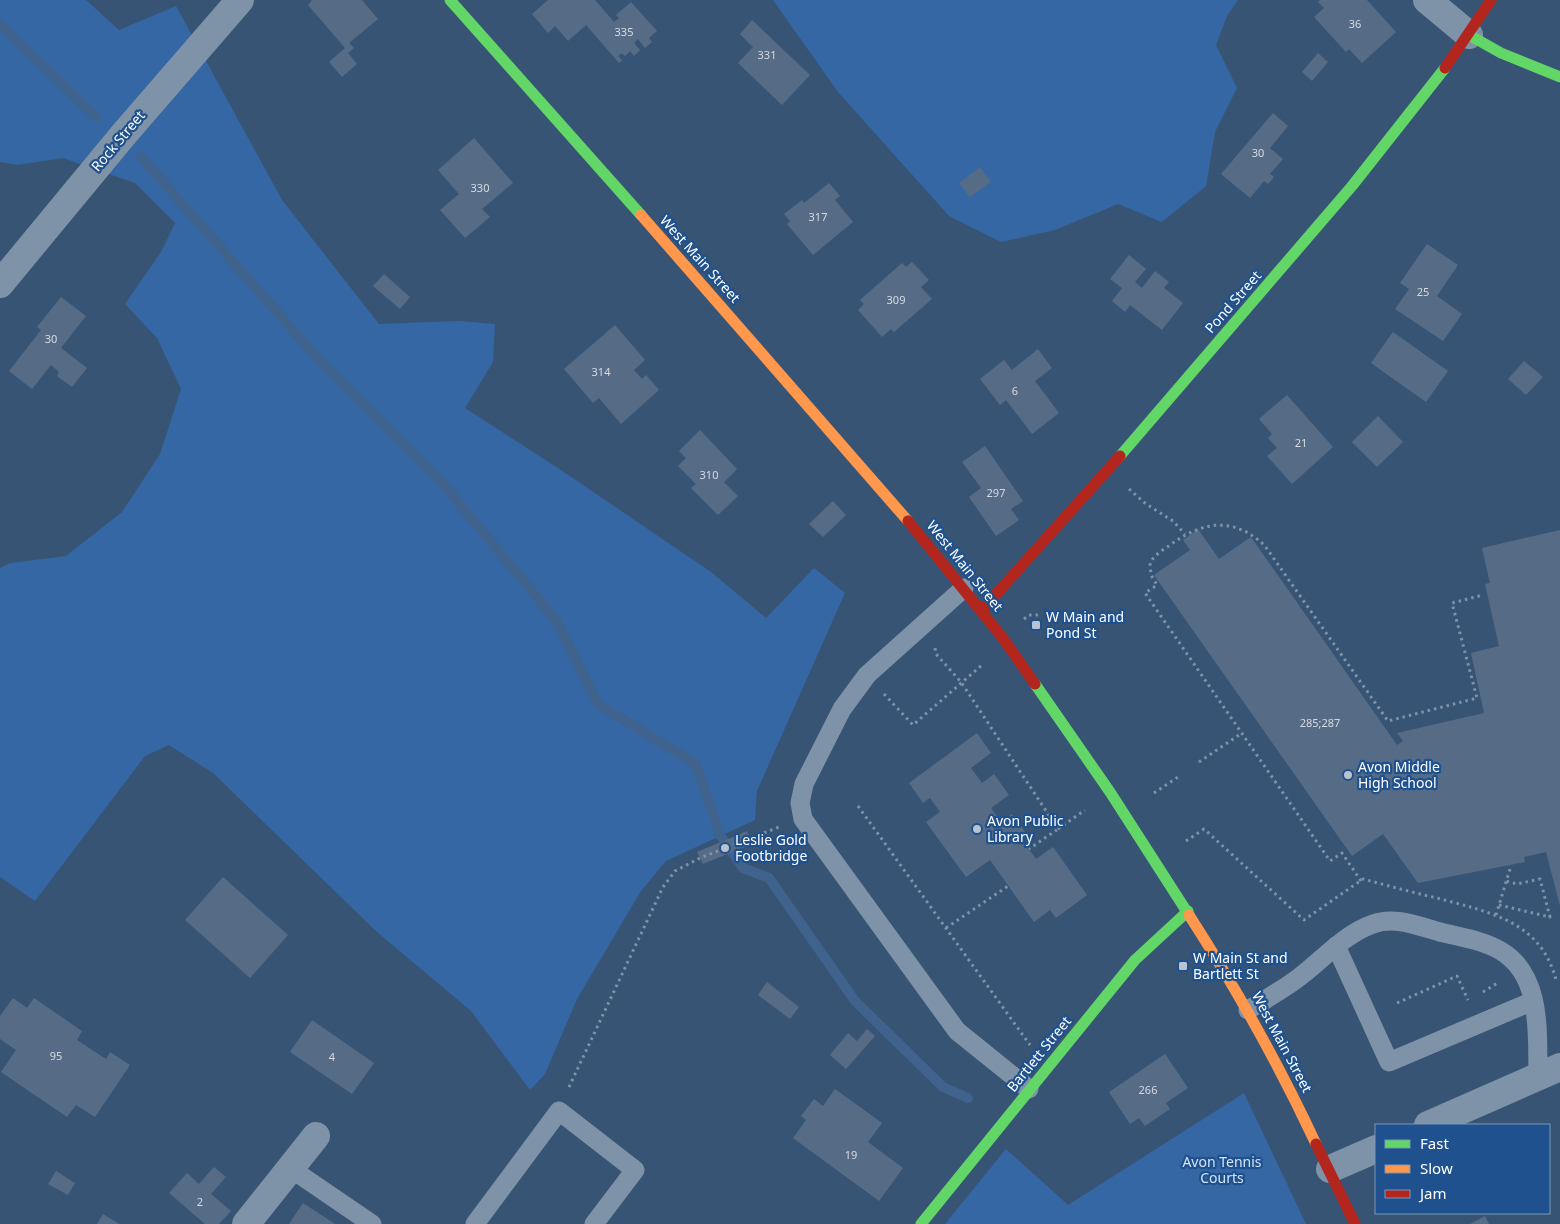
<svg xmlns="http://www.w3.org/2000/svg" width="1560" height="1224" viewBox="0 0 1560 1224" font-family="'Noto Sans',sans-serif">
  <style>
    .green { fill: #3467a4 }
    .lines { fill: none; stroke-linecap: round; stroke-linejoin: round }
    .stream { stroke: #3f638d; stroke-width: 10 }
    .building { fill: #566c86 }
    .path { stroke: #7f93a8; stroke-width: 3; stroke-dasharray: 2.5 4; stroke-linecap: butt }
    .lane { stroke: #7f93a8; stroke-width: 19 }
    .street { stroke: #7f93a8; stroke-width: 28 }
    .fast { stroke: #63d668; stroke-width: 11 }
    .slow { stroke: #ff974d; stroke-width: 11 }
    .jam { stroke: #b3261e; stroke-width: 11 }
    .poi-dot { fill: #b9c3cf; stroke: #1f518e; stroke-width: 2 }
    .labels { text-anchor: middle; stroke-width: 4.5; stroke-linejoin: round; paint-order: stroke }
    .number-label { font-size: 11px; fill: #d5dae1 }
    .street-label { font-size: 14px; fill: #fff; stroke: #1f518e }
    .poi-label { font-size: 14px; fill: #fff; stroke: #1f518e; text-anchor: start }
    .park-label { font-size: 14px; fill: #d3e5f9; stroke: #1f518e }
  </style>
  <rect width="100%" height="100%" fill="#385475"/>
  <!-- green -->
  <g class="green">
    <path d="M0 0H86L119 30 176 6 282 200 379 324 459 321 495 324 493 362 465 408 561 470 711 572 766 618 814 568 845 593 757 791 755 820 666 861 641 891 577 999 545 1074 530 1090 471 1011 377 932 213 773 169 745 145 756 35 901 0 877V568L10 563 66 556 122 512 160 454 181 389 157 338 125 304 161 252 175 223 135 183 63 158 18 165 0 162Z"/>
    <path d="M773 0H1238L1227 16 1216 45 1237 88 1215 132 1206 186 1162 222 1118 204 1055 230 1001 242 949 216 838 92Z"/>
    <path d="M1244 1093 1306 1224H945L1006 1149 1068 1205Z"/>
  </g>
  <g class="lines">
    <!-- stream -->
    <g class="stream">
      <path d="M0 24 96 117"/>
      <path d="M141 157 320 361 443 484 556 620 598 704 696 764 720 835 743 868 769 878 855 1001 943 1087 968 1098"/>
    </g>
  </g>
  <!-- building -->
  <g class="building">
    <path d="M312 0H362L378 19 349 43 354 48 348 53 357 64 342 77 329 62 345 48 308 5Z"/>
    <path d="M548 0H595L614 22 619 18 616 15 631 2 657 31 649 38 652 42 645 48 638 39 634 43 640 50 634 56 630 51 625 56 622 53 618 56 622 60 619 63 586 25 568 41 555 26 548 33 532 14Z"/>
    <path d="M1320 0H1367L1396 32 1362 63 1349 49 1346 52 1314 17 1324 8 1318 2Z"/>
    <path d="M752 20 810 75 782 105 738 63 753 47 740 34Z"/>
    <path d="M1318 53 1328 62 1312 81 1302 72Z"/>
    <path d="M1273 113 1288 126 1270 148 1283 159 1270 174 1274 177 1268 184 1264 181 1250 198 1221 174Z"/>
    <path d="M474 138 513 183 482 209 490 217 465 238 440 210 459 194 438 170Z"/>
    <path d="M980 167 991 182 970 197 959 183Z"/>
    <path d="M829 183 840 196 835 200 853 222 813 255 787 224 790 221 784 214 802 200 804 203Z"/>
    <path d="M1427 244 1458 265 1437 296 1462 314 1443 341 1395 309 1409 289 1400 283Z"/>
    <path d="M1129 255 1146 269 1135 282 1142 288 1155 271 1169 282 1164 288 1183 303 1162 330 1130 305 1125 312 1112 301 1122 288 1110 279Z"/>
    <path d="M912 262 929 280 921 287 932 299 894 332 891 329 882 337 858 310 864 304 860 300 902 263 906 267Z"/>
    <path d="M384 274 410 297 400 309 373 286Z"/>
    <path d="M61 297 86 316 61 348 87 368 72 387 57 376 59 372 51 365 32 389 9 371 41 330 37 327Z"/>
    <path d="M615 325 645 360 634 370 642 379 646 375 659 390 621 424 599 398 593 403 564 369Z"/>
    <path d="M1393 332 1448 371 1426 402 1371 363Z"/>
    <path d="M1038 349 1052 368 1035 381 1059 413 1032 434 1006 400 1000 405 980 379 1004 360 1012 370Z"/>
    <path d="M1524 361 1543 377 1526 395 1508 379Z"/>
    <path d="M1287 395 1333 447 1292 484 1267 456 1277 448 1268 438 1272 434 1259 419Z"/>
    <path d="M1378 416 1403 442 1377 467 1352 442Z"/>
    <path d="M700 430 737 469 724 482 738 496 718 515 691 488 696 484 678 466 686 458 679 451Z"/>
    <path d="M985 446 1023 501 1011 509 1019 520 996 536 969 497 981 488 962 462Z"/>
    <path d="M833 501 846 515 823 537 809 524Z"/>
    <path d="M1198 529 1219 559 1251 537 1397 745 1403 741 1397 733 1484 713 1471 653 1499 646 1485 584 1490 583 1482 548 1560 530V906L1546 852 1524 857 1525 862 1418 883 1383 834 1352 856 1154 575 1190 550 1183 540Z"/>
    <path d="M977 733 991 753 971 768 982 783 994 774 1009 795 991 808 1001 822 1012 814 1028 836 1022 840 1036 859 1053 847 1087 895 1056 918 1050 910 1034 922 990 860 966 877 926 822 940 812 930 798 923 803 909 783Z"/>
    <path d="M747 831 752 844 703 864 697 852Z"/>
    <path d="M223 877 288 935 250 978 185 920Z"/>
    <path d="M767 982 799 1007 790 1019 758 995Z"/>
    <path d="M13 998 27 1008 34 998 82 1031 77 1040 106 1059 110 1052 130 1065 95 1117 76 1105 67 1117 1 1072 16 1050 0 1039V1016Z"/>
    <path d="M312 1020 374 1063 352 1094 290 1052Z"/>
    <path d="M867 1029 875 1036 846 1069 830 1055 848 1033 857 1041Z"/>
    <path d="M1165 1054 1188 1088 1166 1103 1170 1109 1145 1126 1139 1118 1130 1124 1109 1092Z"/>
    <path d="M835 1089 882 1123 868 1142 903 1168 879 1201 793 1138 806 1120 801 1116 814 1099 823 1106Z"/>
    <path d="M214 1167 226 1177 211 1194 231 1211 219 1224H205L169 1193 187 1173 199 1184Z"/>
    <path d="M56 1171 75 1183 68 1195 48 1184Z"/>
    <path d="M303 1203 335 1224H289Z"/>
    <path d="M103 1214 119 1224H97Z"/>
    <path d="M1485 1216 1489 1224H1470Z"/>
  </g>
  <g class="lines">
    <!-- path -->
    <g class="path">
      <path d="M1129 489 1146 504 1173 521 1185 534"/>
      <path d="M1024 619 1029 615H1038"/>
      <path d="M935 648 936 654 961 682 1058 829 1029 849"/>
      <path d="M884 694 913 725 982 665 981 663"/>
      <path d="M1199 762 1242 733"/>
      <path d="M1154 793 1181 775"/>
      <path d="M858 806 1030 1045"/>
      <path d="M1058 829 1085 810"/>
      <path d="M1186 841 1204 829 1304 920 1363 879C1389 886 1415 893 1441 899 1492 913 1541 922 1556 980"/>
      <path d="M1361 881 1342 853 1330 861 1145 593 1157 585 1151 575 1150 563C1154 555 1163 550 1170 545 1203 521 1234 516 1265 546L1388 721 1477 698 1452 603 1483 595"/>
      <path d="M1499 905 1550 917 1540 879 1517 884 1506 881"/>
      <path d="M1496 915 1510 869"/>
      <path d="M946 928 1008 886"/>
      <path d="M1483 992 1499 982"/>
      <path d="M1397 1003 1457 976 1468 1000"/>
      <path d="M569 1087 663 887 675 871 700 858 779 827"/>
    </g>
    <!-- lane -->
    <g class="lane">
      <path d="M964 588 867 675 842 709 804 784 800 803 803 819 957 1031 1029 1089"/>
      <path d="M1336 946 1389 1062 1533 1001"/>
      <path d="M1248 1010C1266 999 1286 988 1302 975 1325 957 1345 934 1373 924 1395 916 1418 926 1440 932 1459 937 1483 940 1501 951 1543 976 1537 1035 1538 1076"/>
      <path d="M290 1168 372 1224"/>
      <path d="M475 1224 559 1111 635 1170 594 1224"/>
    </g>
    <!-- street -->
    <g class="street">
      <path d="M1427 0 1469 35"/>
      <path d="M0 284 124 134 240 0"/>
      <path d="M1428 1125 1560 1067"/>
      <path d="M1330 1169 1376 1149"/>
      <path d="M246 1224 316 1136"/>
    </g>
    <!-- fast -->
    <g class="fast">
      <path d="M450 0 641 215"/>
      <path d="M1469 35 1501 53 1560 77"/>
      <path d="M1120 456 1352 186 1445 68"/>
      <path d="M1035 684 1110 792 1189 915"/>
      <path d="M921 1224 1135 960 1188 911"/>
    </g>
    <!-- slow -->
    <g class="slow">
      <path d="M641 215 908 521"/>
      <path d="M1189 915C1236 988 1279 1065 1316 1144"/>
    </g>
    <!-- jam -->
    <g class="jam">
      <path d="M1445 68 1491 0"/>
      <path d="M908 521 1002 637 1035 684"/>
      <path d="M982 610 1120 456"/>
      <path d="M1316 1144 1355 1224"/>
    </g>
  </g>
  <!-- markers -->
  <g class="poi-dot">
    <rect x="1031" y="620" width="10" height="10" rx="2.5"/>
    <circle cx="1348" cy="775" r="5"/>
    <circle cx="977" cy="829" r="5"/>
    <circle cx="725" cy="848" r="5"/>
    <rect x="1178" y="961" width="10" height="10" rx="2.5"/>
  </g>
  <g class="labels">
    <!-- number labels -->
    <g class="number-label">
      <text x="1355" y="28">36</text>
      <text x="624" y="36">335</text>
      <text x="767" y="59">331</text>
      <text x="1258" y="157">30</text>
      <text x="480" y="192">330</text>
      <text x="818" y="221">317</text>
      <text x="1423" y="296">25</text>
      <text x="896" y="304">309</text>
      <text x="51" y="343">30</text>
      <text x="601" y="376">314</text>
      <text x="1015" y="395">6</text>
      <text x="1301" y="447">21</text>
      <text x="709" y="479">310</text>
      <text x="996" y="497">297</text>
      <text x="1320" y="727">285;287</text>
      <text x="56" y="1060">95</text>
      <text x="332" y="1061">4</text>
      <text x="1148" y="1094">266</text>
      <text x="851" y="1159">19</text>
      <text x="200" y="1206">2</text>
    </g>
    <!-- street labels -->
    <g class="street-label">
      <text transform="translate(118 141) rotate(-50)" y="5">Rock Street</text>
      <text transform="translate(700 259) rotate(48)" y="5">West Main Street</text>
      <text transform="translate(1233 302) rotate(-49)" y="5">Pond Street</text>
      <text transform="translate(965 566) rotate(51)" y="5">West Main Street</text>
      <text transform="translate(1282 1042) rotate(62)" y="5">West Main Street</text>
      <text transform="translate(1039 1054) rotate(-51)" y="5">Bartlett Street</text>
    </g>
    <!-- poi labels -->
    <g class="poi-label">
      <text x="1046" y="622">W Main and<tspan x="1046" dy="16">Pond St</tspan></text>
      <text x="1358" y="772">Avon Middle<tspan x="1358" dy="16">High School</tspan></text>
      <text x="987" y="826">Avon Public<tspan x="987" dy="16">Library</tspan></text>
      <text x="735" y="845">Leslie Gold<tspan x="735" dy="16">Footbridge</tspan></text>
      <text x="1193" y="963">W Main St and<tspan x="1193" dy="16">Bartlett St</tspan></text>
    </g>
    <!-- park labels -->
    <g class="park-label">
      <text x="1222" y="1167">Avon Tennis<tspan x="1222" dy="16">Courts</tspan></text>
    </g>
  </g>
  <!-- legend -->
  <rect x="1375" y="1124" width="175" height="90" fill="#1f518e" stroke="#7997bb"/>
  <rect x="1385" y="1140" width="25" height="8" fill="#63d668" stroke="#7997bb"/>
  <text x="1420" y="1149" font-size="15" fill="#ffffff">Fast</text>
  <rect x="1385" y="1165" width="25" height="8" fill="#ff974d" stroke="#7997bb"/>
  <text x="1420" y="1174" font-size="15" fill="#ffffff">Slow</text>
  <rect x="1385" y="1190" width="25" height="8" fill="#b3261e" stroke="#7997bb"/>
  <text x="1420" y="1199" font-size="15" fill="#ffffff">Jam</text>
</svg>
